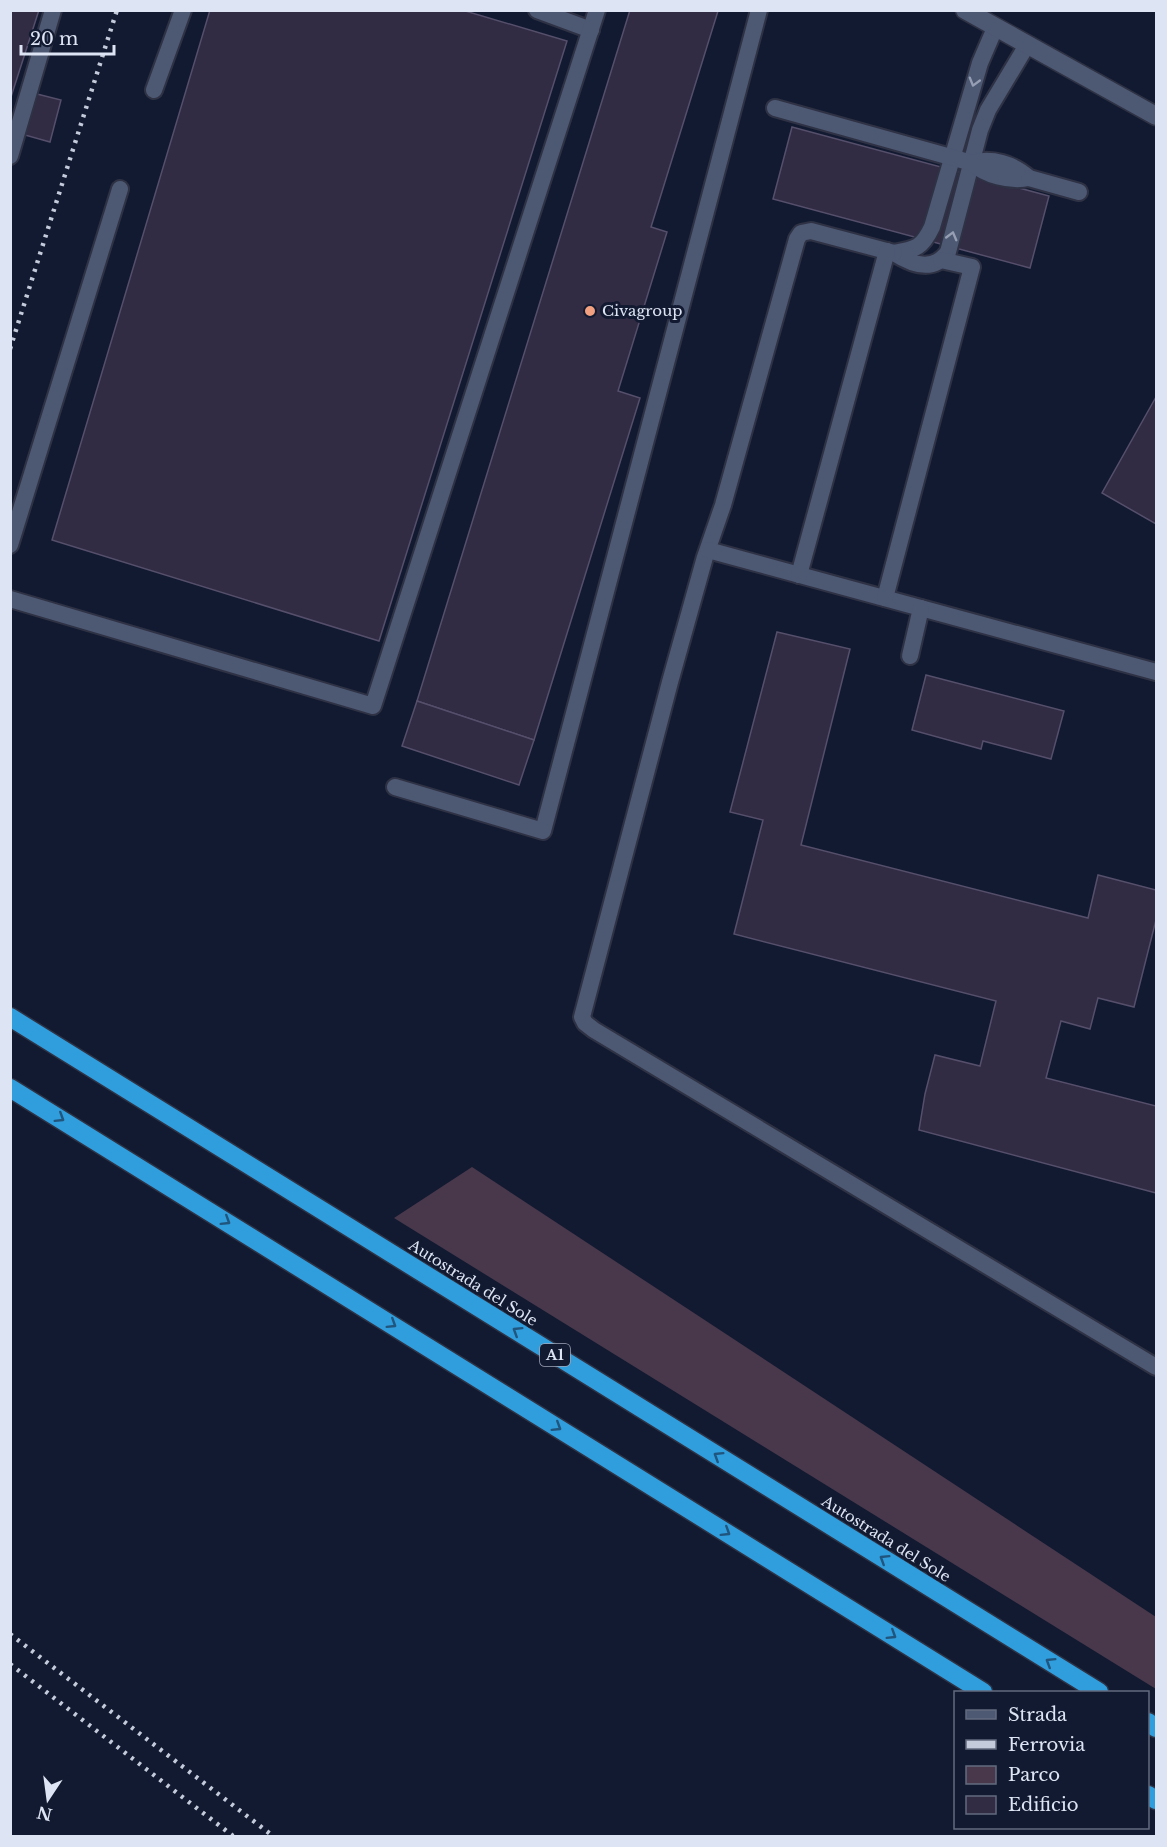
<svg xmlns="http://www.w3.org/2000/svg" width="1167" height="1847" viewBox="0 0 1167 1847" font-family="'Libre Baskerville',serif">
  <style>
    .green { fill: #49384c }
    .building { fill: #312b44; stroke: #554f6b; stroke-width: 1.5 }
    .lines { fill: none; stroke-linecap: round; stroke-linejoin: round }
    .lane-casing { stroke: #2e3244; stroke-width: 20 }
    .street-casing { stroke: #2e3244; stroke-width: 21 }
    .highway-casing { stroke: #2e3244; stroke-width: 21 }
    .lane { stroke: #4d5873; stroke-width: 16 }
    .street { stroke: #4d5873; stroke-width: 18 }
    .highway { stroke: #309ddd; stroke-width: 18 }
    .rail { stroke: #c4cbdb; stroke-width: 4.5; stroke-dasharray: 3 6; stroke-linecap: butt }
    .oneway { stroke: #959eb3 }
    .oneway2 { stroke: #20557e }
    .poi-dot { fill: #f2a07f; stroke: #121a31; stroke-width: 2 }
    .labels { text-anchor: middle; stroke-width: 6; stroke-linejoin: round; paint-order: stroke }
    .shield { fill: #121a31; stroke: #a0a7b9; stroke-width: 1.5 }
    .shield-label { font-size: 14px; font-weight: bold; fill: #dde4f3 }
    .poi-label { font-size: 15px; fill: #dde4f3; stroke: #121a31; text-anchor: start }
    .street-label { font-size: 15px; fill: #dde4f3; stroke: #121a31 }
  </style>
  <rect width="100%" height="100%" fill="#121a31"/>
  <!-- green -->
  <path class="green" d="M472 1167 1156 1617V1689L394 1218Z"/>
  <!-- building -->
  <g class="building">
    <path d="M10 10H39L10 100Z"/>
    <path d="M210 10H462L567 41 379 641 52 540Z"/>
    <path d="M630 10 718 11 651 227 667 232 618 391 640 398 534 740 417 701Z"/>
    <path d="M37 94 61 100 50 142 25 135Z"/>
    <path d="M792 127 1049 196 1030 268 773 199Z"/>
    <path d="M1156 397V524L1102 493Z"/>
    <path d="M777 632 850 649 801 845 1088 918 1098 875 1156 890V920L1134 1007 1098 998 1090 1029 1061 1021 1046 1078 1156 1106V1193L919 1130 925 1094 935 1055 980 1066 996 1001 734 934 763 820 730 812Z"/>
    <path d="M926 675 1064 711 1051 759 983 741 981 749 912 730Z"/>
    <path d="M417 701 534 740 519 785 402 746Z"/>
  </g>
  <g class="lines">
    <defs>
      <g id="lane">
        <path d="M537 10 591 30"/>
        <path d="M995 28 980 63 932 227C922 248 916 249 894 253 911 264 933 273 948 252L980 130 988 110 1027 45"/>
        <path d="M154 90 183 10"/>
        <path d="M775 108 972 163C985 175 1010 182 1029 178 1014 164 991 157 972 163"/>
        <path d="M10 156 53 10"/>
        <path d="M1029 178 1079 192"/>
        <path d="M894 253 811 231 801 233 797 239 723 505 705 557 670 682 582 1017 585 1023 594 1030 1156 1367"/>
        <path d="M10 545 120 189"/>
        <path d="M708 550 1156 672"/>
        <path d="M799 575 887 251"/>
        <path d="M885 598 972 267 941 260"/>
        <path d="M10 599 373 706 597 10"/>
        <path d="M910 656 921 608"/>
        <path d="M395 787 543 831 759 10"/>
      </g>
      <path id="street" d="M965 10 1156 116"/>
      <g id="highway">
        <path d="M10 1017 1099 1692"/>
        <path d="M10 1088 983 1692"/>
        <path d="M1148 1722 1156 1728"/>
        <path d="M1148 1795 1156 1800"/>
      </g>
    </defs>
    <!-- lane casing -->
    <use href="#lane" class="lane-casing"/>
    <!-- street casing -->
    <use href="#street" class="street-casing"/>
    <!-- highway casing -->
    <use href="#highway" class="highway-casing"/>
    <!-- lane -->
    <use href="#lane" class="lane"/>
    <!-- street -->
    <use href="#street" class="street"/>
    <!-- highway -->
    <use href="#highway" class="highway"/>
    <!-- rail -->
    <g class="rail">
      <path d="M10 349 117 10"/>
      <path d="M10 1634 273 1836"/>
      <path d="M10 1664 233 1836"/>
    </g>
  </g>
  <!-- one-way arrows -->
  <defs><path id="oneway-chevron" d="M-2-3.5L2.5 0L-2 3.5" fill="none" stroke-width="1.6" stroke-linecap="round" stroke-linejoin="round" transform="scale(1.5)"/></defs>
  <g class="oneway">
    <use href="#oneway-chevron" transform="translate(974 82) rotate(106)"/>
    <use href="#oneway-chevron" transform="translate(952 236) rotate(-75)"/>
  </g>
  <g class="oneway2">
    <use href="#oneway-chevron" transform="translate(60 1118) rotate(32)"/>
    <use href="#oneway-chevron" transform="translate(226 1221) rotate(32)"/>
    <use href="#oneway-chevron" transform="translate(392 1324) rotate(32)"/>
    <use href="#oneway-chevron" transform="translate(517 1331) rotate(-148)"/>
    <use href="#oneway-chevron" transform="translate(557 1427) rotate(32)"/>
    <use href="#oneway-chevron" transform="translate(718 1456) rotate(-148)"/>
    <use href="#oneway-chevron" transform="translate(726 1532) rotate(32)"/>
    <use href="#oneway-chevron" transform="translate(884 1559) rotate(-148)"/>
    <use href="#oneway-chevron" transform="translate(892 1635) rotate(32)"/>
    <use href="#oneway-chevron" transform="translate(1050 1662) rotate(-148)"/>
  </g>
  <!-- markers -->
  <circle class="poi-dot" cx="590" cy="311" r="6"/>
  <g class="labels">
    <!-- shield labels -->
    <rect class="shield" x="540" y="1344" width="30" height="22" rx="4.5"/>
    <g class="shield-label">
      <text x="555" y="1360">A1</text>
    </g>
    <!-- poi labels -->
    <g class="poi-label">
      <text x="602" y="316">Civagroup</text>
    </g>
    <!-- street labels -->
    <g class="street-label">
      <text transform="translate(473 1283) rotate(32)" y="5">Autostrada del Sole</text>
      <text transform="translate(886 1539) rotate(32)" y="5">Autostrada del Sole</text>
    </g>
  </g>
  <!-- border -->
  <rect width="1167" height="1847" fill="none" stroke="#dde4f3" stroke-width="24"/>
  <!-- legend -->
  <rect x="954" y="1691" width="195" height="138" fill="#121a31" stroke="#636b7f" stroke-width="1.5"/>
  <rect x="966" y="1710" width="30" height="9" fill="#4d5873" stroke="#636b7f" stroke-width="1.5"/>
  <text x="1008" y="1721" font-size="18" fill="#dde4f3">Strada</text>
  <rect x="966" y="1740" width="30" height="9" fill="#c4cbdb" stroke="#636b7f" stroke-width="1.5"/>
  <text x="1008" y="1751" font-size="18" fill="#dde4f3">Ferrovia</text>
  <rect x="966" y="1766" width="30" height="18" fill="#49384c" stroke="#636b7f" stroke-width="1.5"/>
  <text x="1008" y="1781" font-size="18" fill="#dde4f3">Parco</text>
  <rect x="966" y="1796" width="30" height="18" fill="#312b44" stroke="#636b7f" stroke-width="1.5"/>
  <text x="1008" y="1811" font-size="18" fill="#dde4f3">Edificio</text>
  <!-- north arrow -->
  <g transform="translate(48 1799) rotate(193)" stroke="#121a31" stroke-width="4.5" paint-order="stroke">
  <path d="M0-4.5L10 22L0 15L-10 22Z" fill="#dde4f3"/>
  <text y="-9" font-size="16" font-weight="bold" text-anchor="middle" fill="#dde4f3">N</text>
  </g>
  <!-- scale -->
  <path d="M21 45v9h93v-9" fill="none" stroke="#dde4f3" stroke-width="3"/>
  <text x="30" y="45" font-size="18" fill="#dde4f3" stroke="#121a31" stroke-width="4.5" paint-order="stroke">20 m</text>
</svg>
